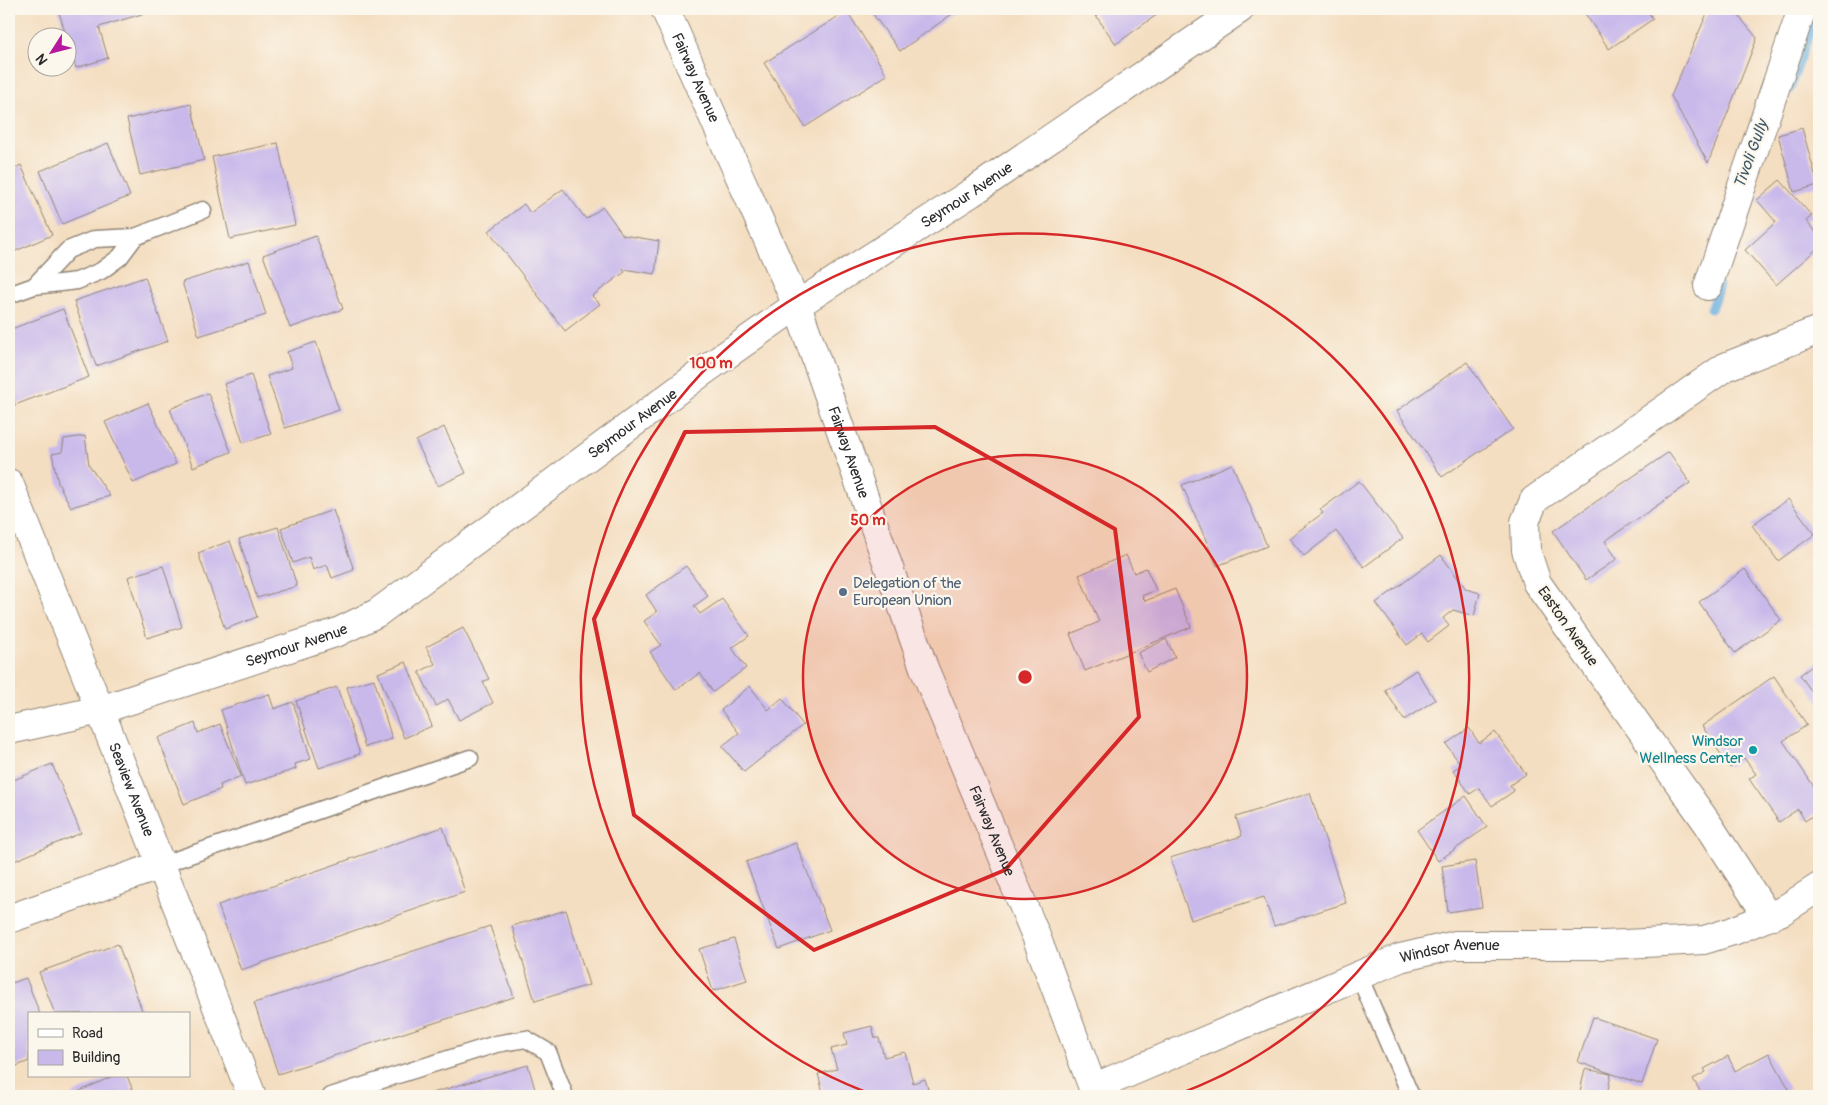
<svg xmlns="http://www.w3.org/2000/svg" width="1828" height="1105" viewBox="0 0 1828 1105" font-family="Pangolin,sans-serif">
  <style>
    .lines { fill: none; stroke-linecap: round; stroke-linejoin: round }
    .stream { stroke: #6aaedf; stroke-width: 9 }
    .building { fill: #c9b9eb }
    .service-casing { stroke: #908476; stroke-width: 19 }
    .minor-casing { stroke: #908476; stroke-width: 30 }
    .service { stroke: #fff; stroke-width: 16 }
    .minor { stroke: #fff; stroke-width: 28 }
    .marked { fill: none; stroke: #d62828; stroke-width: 4; stroke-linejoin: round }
    .ring { fill: none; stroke: #d62828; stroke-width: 2.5 }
    .service-dot { fill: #5c6f8a; stroke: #fbf7ec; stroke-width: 2 }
    .culture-dot { fill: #0f9aa8; stroke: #fbf7ec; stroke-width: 2 }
    .labels { text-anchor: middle; stroke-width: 4.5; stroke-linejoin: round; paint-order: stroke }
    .street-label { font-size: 15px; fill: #2b2b2b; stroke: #fbf7ec }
    .service-label { font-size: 15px; fill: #4e5e75; stroke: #fbf7ec; text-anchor: start }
    .culture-label { font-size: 15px; fill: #0d838f; stroke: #fbf7ec; text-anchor: end }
    .water-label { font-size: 16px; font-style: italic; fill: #41596a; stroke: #fbf7ec }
    .centre { fill: #d62828; stroke: #fbf7ec; stroke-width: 2.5 }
    .ring-label { font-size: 15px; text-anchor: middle; font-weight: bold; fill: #d62828; stroke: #fbf7ec; stroke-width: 4.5; stroke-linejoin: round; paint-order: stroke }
  </style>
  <rect width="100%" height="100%" fill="#fbf7ec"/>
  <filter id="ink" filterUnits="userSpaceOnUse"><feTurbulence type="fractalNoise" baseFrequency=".02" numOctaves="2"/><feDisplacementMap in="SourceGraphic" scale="10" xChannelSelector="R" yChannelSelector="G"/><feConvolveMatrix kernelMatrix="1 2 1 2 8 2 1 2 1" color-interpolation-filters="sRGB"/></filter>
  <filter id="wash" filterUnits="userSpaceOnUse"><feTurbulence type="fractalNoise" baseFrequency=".0096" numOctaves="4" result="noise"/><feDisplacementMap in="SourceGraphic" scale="20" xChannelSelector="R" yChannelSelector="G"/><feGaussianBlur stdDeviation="1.12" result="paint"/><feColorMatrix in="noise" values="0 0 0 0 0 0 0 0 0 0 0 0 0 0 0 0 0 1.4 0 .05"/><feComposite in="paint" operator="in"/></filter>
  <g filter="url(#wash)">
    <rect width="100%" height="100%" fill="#f4dec1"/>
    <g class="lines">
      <!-- stream -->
      <g class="stream">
        <path d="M1789 90 1818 9"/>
        <path d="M1711 309 1719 286"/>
      </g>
    </g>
    <g id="blocks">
      <!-- building -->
      <g class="building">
        <path d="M58 9H155V10L99 27 108 58 76 68Z"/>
        <path d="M869 9H959L900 51Z"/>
        <path d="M1091 9H1165L1116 44Z"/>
        <path d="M1582 9H1646L1653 19 1609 49Z"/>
        <path d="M1709 9H1733L1757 38 1708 163 1671 96Z"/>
        <path d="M847 11 887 75 805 127 764 63Z"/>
        <path d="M1819 18V34L1814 32Z"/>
        <path d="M191 104 204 160 140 175 127 119Z"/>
        <path d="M1802 128 1818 185 1794 192 1778 135Z"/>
        <path d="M108 143 130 196 62 224 40 171Z"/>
        <path d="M278 143 295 225 230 239 212 157Z"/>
        <path d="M21 165 52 235 9 254V171Z"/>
        <path d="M1780 180 1812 216 1806 221 1819 236V247L1776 285 1745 250 1776 222 1757 200Z"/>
        <path d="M563 189 586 219 603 207 623 235 659 241 655 274 623 269 625 272 592 296 600 304 565 331 489 231 524 204 530 213Z"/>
        <path d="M316 236 343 309 290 328 263 255Z"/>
        <path d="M249 261 266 315 199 336 182 282Z"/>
        <path d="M145 277 168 341 96 366 74 301Z"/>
        <path d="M63 309 89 377 15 405 9 389V330Z"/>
        <path d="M316 342 339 410 285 428 267 376 292 368 287 352Z"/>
        <path d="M1467 362 1513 429 1442 477 1397 411Z"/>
        <path d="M251 375 271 434 243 443 224 384Z"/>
        <path d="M208 393 231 452 193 467 170 409Z"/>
        <path d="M148 403 176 464 133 483 105 422Z"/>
        <path d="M444 427 466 473 438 486 416 441Z"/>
        <path d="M85 436 89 465 110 496 71 507 58 483 52 454 62 452 64 439Z"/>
        <path d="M1669 452 1690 483 1605 541 1617 559 1586 580 1553 531Z"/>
        <path d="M1232 464 1267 546 1217 566 1182 485Z"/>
        <path d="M1359 481 1403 538 1364 567 1336 531 1304 556 1289 538 1323 513 1320 510Z"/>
        <path d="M1788 499 1815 534 1778 561 1752 525Z"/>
        <path d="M333 510 354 570 332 578 327 565 313 570 309 557 293 563 281 528Z"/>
        <path d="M278 527 297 586 257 598 239 539Z"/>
        <path d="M230 541 257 617 225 629 198 553Z"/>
        <path d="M1126 555 1134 573 1146 568 1156 590 1142 596 1145 601 1175 589 1191 627 1085 671 1070 634 1099 622 1079 575Z"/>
        <path d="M1441 555 1466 589 1480 593 1474 616 1453 610 1443 618 1449 626 1428 642 1422 634 1407 645 1376 603Z"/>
        <path d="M163 566 182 627 147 638 128 577Z"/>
        <path d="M686 566 708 596 694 606 700 614 722 599 749 636 732 648 746 668 713 692 700 673 676 690 650 652 661 645 644 621 657 612 646 595Z"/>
        <path d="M1745 569 1781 620 1735 653 1699 602Z"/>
        <path d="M463 628 489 679 483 682 493 703 459 720 448 699 436 706 419 672 435 664 426 647Z"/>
        <path d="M1166 639 1175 657 1147 672 1138 653Z"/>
        <path d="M1819 661V702L1800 675Z"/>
        <path d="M406 662 432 726 404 738 378 673Z"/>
        <path d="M1416 670 1435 700 1404 720 1385 690Z"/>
        <path d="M1774 676 1807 725 1783 741 1819 794V811L1805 821 1798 809 1779 822 1749 779 1756 774 1744 758 1730 768 1702 726Z"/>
        <path d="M374 679 392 739 365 747 347 687Z"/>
        <path d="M750 686 768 710 782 698 803 725 744 772 722 746 739 733 721 710Z"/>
        <path d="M337 687 360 754 319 768 296 701Z"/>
        <path d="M269 694 274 709 293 702 311 759 295 764 296 769 245 785 221 710Z"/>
        <path d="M195 723 198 733 220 724 241 776 220 785 221 789 184 804 158 738Z"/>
        <path d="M1469 728 1479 743 1495 732 1526 774 1510 785 1514 791 1492 806 1479 788 1470 794 1453 770 1461 765 1446 744Z"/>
        <path d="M52 764 81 833 9 863V782Z"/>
        <path d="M1310 793 1346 903 1274 926 1264 897 1191 920 1170 858 1242 836 1236 817Z"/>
        <path d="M1466 796 1487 827 1438 861 1417 830Z"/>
        <path d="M443 827 465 892 241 970 218 905Z"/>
        <path d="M796 843 830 930 779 949 746 862Z"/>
        <path d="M1475 861 1482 907 1448 912 1442 866Z"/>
        <path d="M566 910 589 985 535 1001 512 926Z"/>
        <path d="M490 926 514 997 278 1074 254 1003Z"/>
        <path d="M734 939 747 980 713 991 699 949Z"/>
        <path d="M118 944 143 1013 55 1014 39 972Z"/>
        <path d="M26 978 40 1014H29V1061L9 1069V984Z"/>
        <path d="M1593 1017 1657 1039 1642 1084 1578 1062Z"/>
        <path d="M872 1026 875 1038H879L884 1057 905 1052 913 1083 925 1079 930 1096H824L818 1074 837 1069 831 1049 847 1045 844 1033Z"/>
        <path d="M1769 1053 1789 1089 1780 1094 1781 1096H1703L1693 1079 1706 1072 1704 1069 1728 1056 1735 1071Z"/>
        <path d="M528 1065 537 1096H422Z"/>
        <path d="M1585 1069 1611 1074 1607 1096H1579Z"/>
        <path d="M113 1076H127L134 1093 127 1096H69Z"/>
      </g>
    </g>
  </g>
  <g filter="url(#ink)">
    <use href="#blocks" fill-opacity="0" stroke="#908476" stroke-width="1"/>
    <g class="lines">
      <defs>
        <g id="service">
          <path d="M34 286 77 281 101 271 120 257 135 237"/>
          <path d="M9 295 34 286 68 250 95 239 135 237 203 210"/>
          <path d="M161 865 470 758"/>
          <path d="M1359 976 1411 1096"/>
          <path d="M331 1096 496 1044 526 1039 548 1052 565 1096"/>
        </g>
        <g id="minor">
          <path id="s1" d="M665 9 797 305 924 668 1036 936 1096 1096"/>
          <path d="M1708 286 1802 9"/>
          <path id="s2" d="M9 483 100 710 252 1096"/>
          <path id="s3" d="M9 730 100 710 338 632 377 613 705 370 797 305 971 193 1240 9"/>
          <path d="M1768 917 1708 824 1537 583 1526 550 1525 522 1534 500 1725 367 1819 330"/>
          <path d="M9 919 161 865"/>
          <path id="s4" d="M1093 1088 1400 958 1455 945H1604L1704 940 1733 931 1782 911 1819 887"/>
        </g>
      </defs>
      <!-- service casing -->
      <use href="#service" class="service-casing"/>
      <!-- minor casing -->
      <use href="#minor" class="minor-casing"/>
      <!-- service -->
      <use href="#service" class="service"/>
      <!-- minor -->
      <use href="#minor" class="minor"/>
    </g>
  </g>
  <!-- marked area -->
  <path class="marked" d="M935 427 1115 529 1139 717 1005 870 814 950 634 815 594 619 685 432Z"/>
  <!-- distance rings -->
  <circle cx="1025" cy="677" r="222" fill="#d62828" fill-opacity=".12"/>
  <g class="ring">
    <circle cx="1025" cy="677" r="222"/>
    <path d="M877 1096A444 444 0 1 1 1173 1096"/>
  </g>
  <!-- markers -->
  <circle class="service-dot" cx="843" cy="592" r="5"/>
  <circle class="culture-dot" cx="1753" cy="750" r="5"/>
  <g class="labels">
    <!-- street labels -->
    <g class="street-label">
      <text dy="5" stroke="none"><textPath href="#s1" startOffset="75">Fairway Avenue</textPath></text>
      <text dy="5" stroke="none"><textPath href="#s3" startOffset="1110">Seymour Avenue</textPath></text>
      <text dy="5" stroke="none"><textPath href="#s3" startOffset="705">Seymour Avenue</textPath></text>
      <text dy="5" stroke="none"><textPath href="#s1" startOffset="480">Fairway Avenue</textPath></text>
      <text transform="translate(1568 626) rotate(55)" y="5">Easton Avenue</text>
      <text dy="5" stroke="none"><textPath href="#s3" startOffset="300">Seymour Avenue</textPath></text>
      <text dy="5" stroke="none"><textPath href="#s2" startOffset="330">Seaview Avenue</textPath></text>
      <text dy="5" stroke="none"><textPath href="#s1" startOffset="885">Fairway Avenue</textPath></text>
      <text dy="5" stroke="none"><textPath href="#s4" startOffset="384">Windsor Avenue</textPath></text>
    </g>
    <!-- service labels -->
    <g class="service-label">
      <text x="853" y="588">Delegation of the<tspan x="853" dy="17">European Union</tspan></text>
    </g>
    <!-- culture labels -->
    <g class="culture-label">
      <text x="1743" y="746">Windsor<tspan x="1743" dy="17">Wellness Center</tspan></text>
    </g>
    <!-- water labels -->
    <g class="water-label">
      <text transform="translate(1750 154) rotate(-70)" y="6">Tivoli Gully</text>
    </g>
  </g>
  <circle cx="1025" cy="677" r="8" class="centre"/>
  <g class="ring-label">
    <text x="711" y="368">100 m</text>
    <text x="868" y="525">50 m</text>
  </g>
  <!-- margin -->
  <rect width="1828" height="1105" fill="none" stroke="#fbf7ec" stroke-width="30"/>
  <!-- legend -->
  <rect x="28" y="1012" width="162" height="65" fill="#fbf7ec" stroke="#a8a59f"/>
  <rect x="38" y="1029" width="25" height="8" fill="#ffffff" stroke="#a8a59f"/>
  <text x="72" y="1038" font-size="15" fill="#2b2b2b">Road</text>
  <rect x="38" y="1050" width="25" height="15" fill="#c9b9eb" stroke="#a8a59f"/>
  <text x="72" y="1062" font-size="15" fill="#2b2b2b">Building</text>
  <!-- north arrow -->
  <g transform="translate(52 52) rotate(234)"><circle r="24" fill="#fbf7ec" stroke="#a8a59f"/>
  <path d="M0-4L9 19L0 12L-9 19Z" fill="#b5179e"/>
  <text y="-8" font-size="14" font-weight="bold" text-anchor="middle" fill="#2b2b2b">N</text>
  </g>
</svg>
